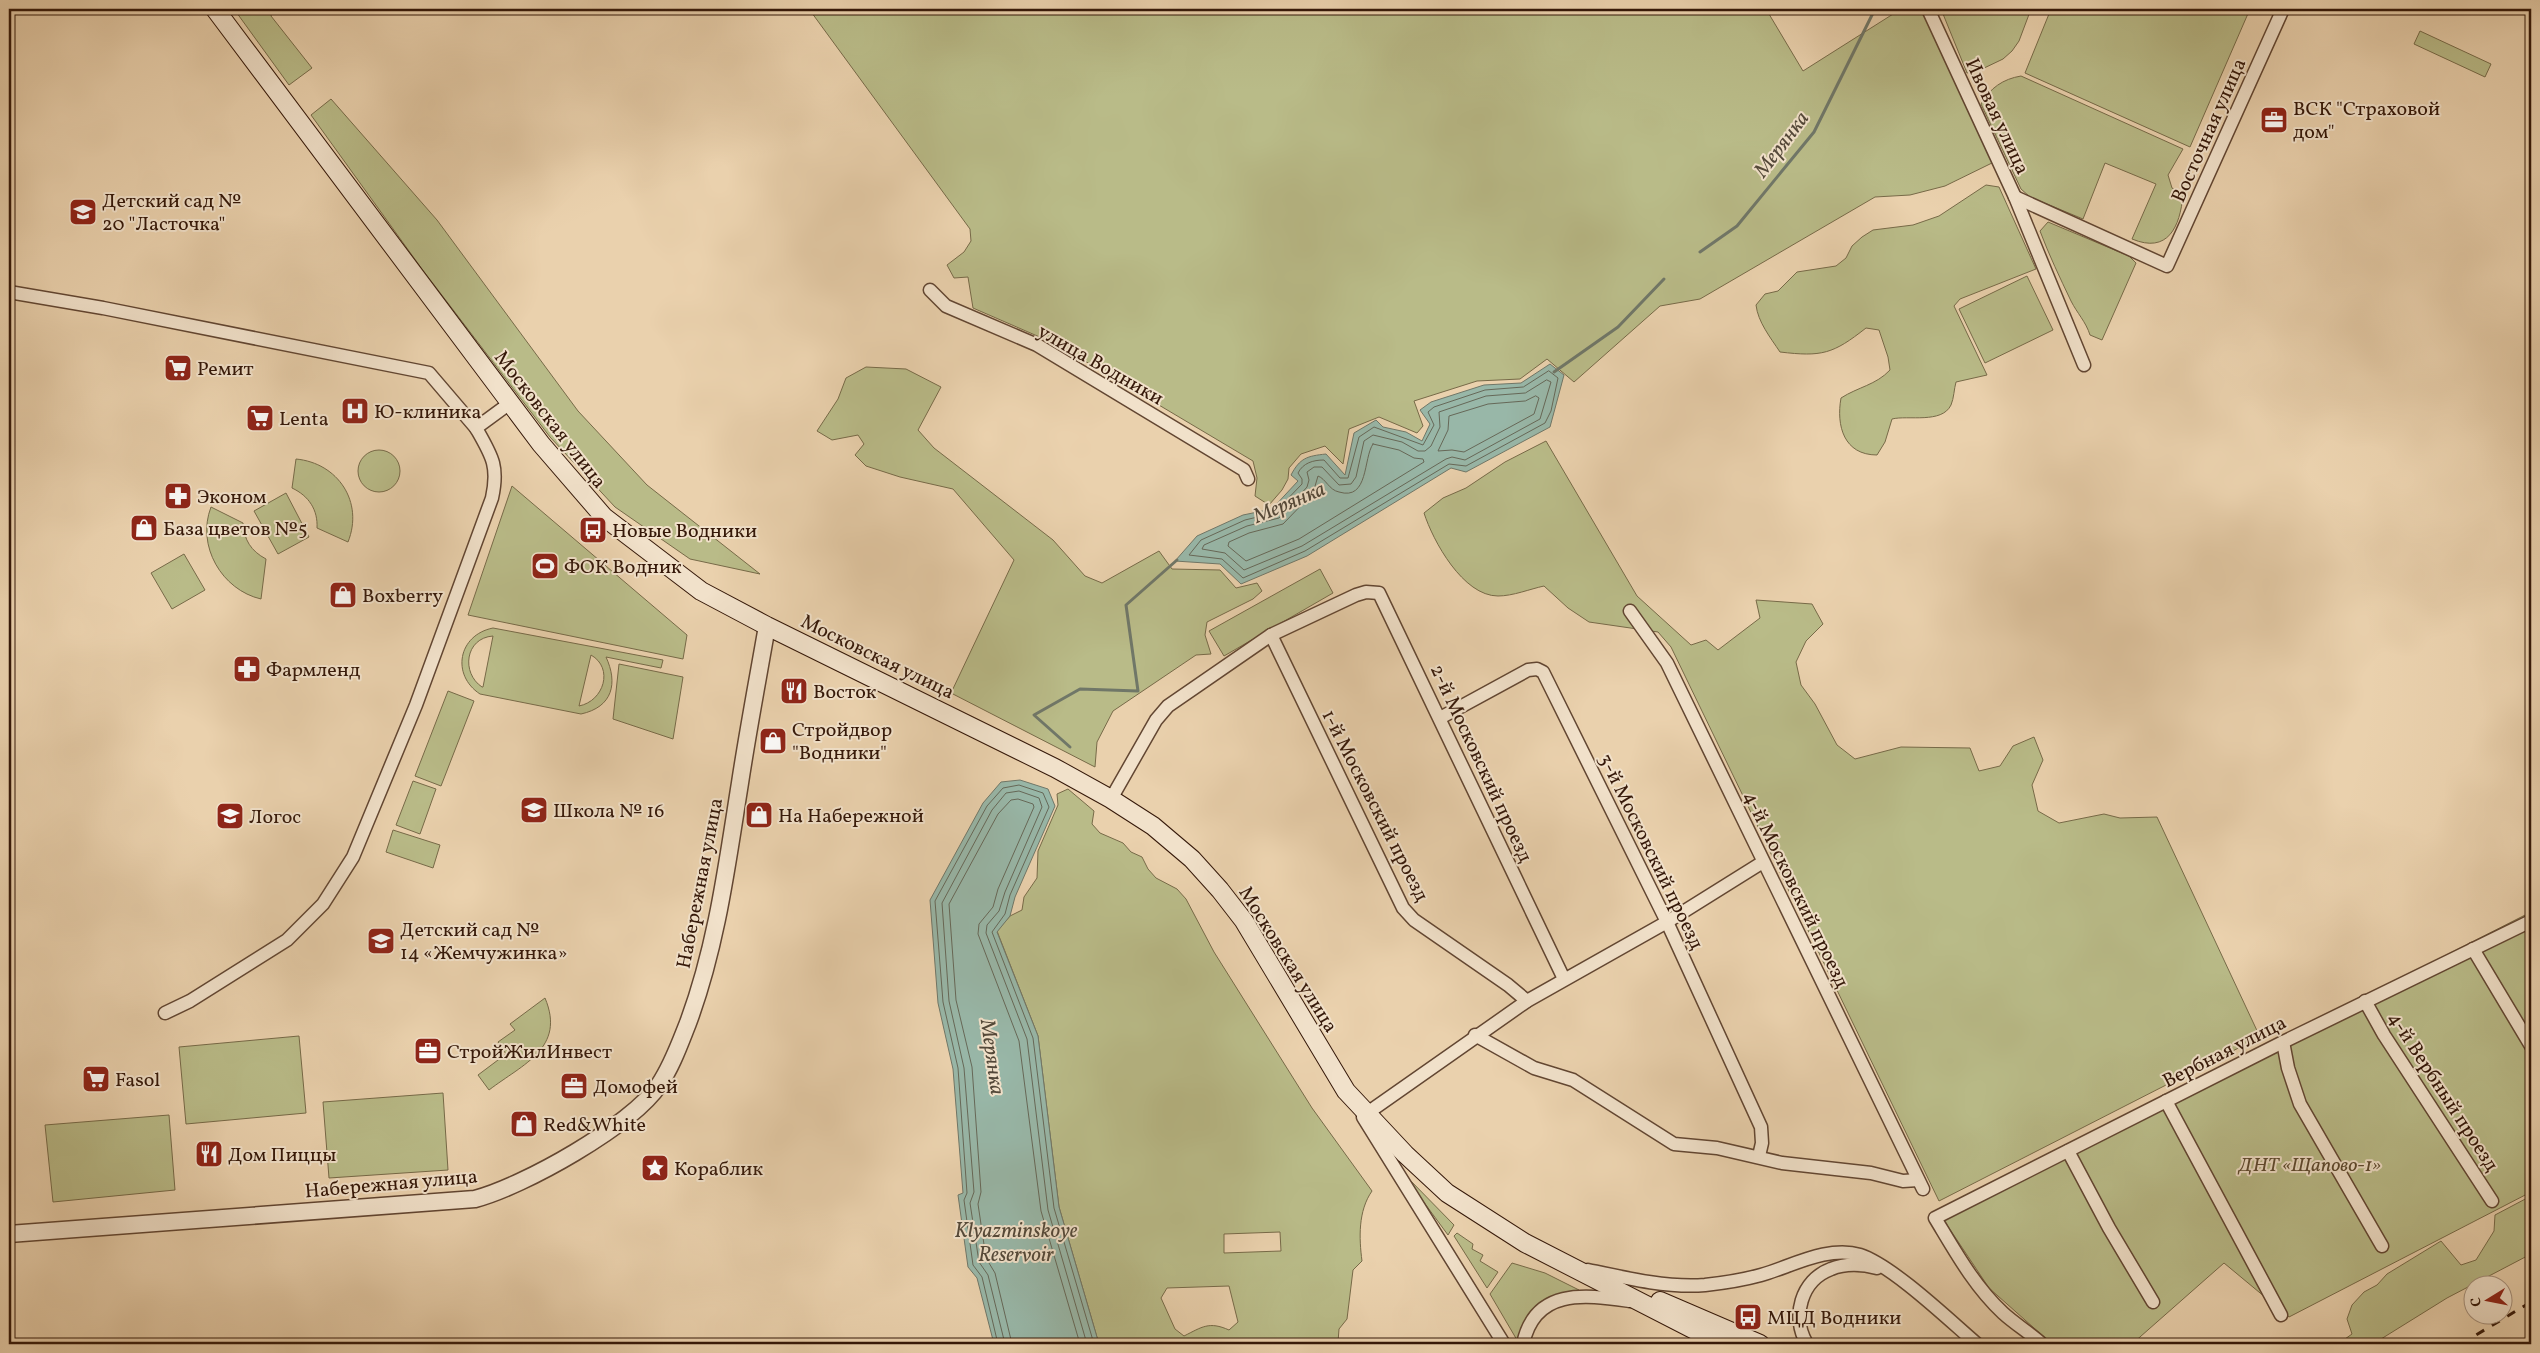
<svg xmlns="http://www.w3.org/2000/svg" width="2540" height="1353" viewBox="0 0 2540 1353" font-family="Vollkorn,serif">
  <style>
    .green { fill: #b9bb88; stroke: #776a48; fill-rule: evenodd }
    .water { fill: #98b7a8; stroke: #707768 }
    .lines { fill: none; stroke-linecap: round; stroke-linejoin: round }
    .shore { stroke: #666858; stroke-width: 1 }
    .stream { stroke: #707768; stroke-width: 3 }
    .minor-casing { stroke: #624632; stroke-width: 15 }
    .tertiary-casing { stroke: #624632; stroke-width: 19 }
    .secondary-casing { stroke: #351809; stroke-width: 20 }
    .minor { stroke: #f1e1ca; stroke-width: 12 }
    .tertiary { stroke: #f1e1ca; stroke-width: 16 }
    .secondary { stroke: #f1e1ca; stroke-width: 18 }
    .rail { stroke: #351809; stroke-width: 3; stroke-dasharray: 9 9; stroke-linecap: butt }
    .labels { text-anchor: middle; stroke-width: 4; stroke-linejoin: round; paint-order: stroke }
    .poi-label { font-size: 20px; fill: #351809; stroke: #f1e1ca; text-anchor: start }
    .street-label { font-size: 20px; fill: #351809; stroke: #f1e1ca }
    .park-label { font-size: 20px; font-style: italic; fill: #5d492f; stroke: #f1e1ca }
    .water-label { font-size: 21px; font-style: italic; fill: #534839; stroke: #f1e1ca }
  </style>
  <rect width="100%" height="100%" fill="#ead1ad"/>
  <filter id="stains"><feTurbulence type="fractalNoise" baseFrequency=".004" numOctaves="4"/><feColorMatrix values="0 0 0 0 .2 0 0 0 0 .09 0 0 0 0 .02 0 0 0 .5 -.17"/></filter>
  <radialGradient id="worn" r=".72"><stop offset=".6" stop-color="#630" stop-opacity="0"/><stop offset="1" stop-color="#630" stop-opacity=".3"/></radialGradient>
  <!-- green -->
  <g class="green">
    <path d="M234 9H273L271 16 312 68 289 85Z"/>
    <path d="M809 9H1766L1803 71 1901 9H1921L1994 162 1945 186 1910 195 1875 197 1700 299 1660 306 1574 382 1547 359 1520 379 1477 381 1414 401 1423 426 1417 433 1379 417 1349 429 1343 464 1325 446 1301 454 1289 468 1288 479 1282 490 1269 505 1255 496 1257 478 1253 461 1058 345 973 308 968 277 954 278 947 265 964 252 971 241 970 229Z"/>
    <path d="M1941 9H2031L2019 41 2012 51 2003 59 1980 70 1967 73Z"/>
    <path d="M2051 9H2250L2190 147 2025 73Z"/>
    <path d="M2420 31 2491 64 2485 77 2414 44Z"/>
    <path d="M2021 76 2183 149 2168 175 2172 188 2183 195C2180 227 2168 254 2132 239L2156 184 2105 163 2083 219 2030 197 2021 189 1981 104C1990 88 2003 79 2021 76Z"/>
    <path d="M331 99 437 220 578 411 647 485 760 574 690 559 615 507 550 437 422 269 311 115Z"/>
    <path d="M1986 185 1999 187 2036 269 1960 299 1954 306 1987 375 1956 382C1954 389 1954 398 1951 405 1942 424 1908 415 1892 419L1885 442 1877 455C1844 455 1836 426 1841 398 1858 387 1876 385 1890 370L1888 357 1879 330 1866 328C1833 354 1822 357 1780 352 1770 337 1758 322 1756 305L1765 294 1778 291 1797 272 1836 266 1846 258 1852 246 1862 237 1873 230 1913 225 1939 216Z"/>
    <path d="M2048 222 2129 256 2136 263 2102 340 2090 335C2086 322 2077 313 2071 301 2060 278 2049 255 2040 231Z"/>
    <path d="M2027 276 2053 330 1985 363 1959 309Z"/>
    <path d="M866 367 906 369 941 387 918 430 934 448 1053 540 1085 576 1102 583 1159 551 1172 569 1220 570 1236 588 1257 583 1262 591 1253 599 1207 622 1205 635 1211 654 1196 655 1113 711 1097 742 1095 767 951 693 1014 560 953 489 900 477 866 466 855 455 864 444 858 435 832 440 817 431 838 399 846 378Z"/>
    <path d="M1546 441 1637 596 1691 645 1706 640 1718 650 1760 618 1756 600 1812 604 1823 624 1806 641 1796 662 1801 685 1815 704 1837 745 1855 759 1901 747 1970 748 1979 771 2000 766 2013 746 2034 737 2043 760 2032 785 2038 811 2059 823 2104 814 2120 818 2157 817 2260 1037 1939 1201 1671 647 1658 632 1589 622 1568 608 1544 586C1530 589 1513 596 1498 596 1463 596 1433 541 1424 513L1443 498 1466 488 1505 462Z"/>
    <circle cx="379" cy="471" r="21"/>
    <path d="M296 459C338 463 364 502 348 542L317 528C318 510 309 496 292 488Z"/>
    <path d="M512 486 687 635 683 659 468 615Z"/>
    <path d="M286 493 309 537 278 554 254 511Z"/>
    <path d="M211 507 243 523C244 540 251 551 266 559L261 599C222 590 196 546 211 507Z"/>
    <path d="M184 554 205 590 172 609 151 573Z"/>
    <path d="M1320 569 1333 593 1224 656 1209 631Z"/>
    <path d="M493 628 663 660 661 668 606 657C618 683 613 707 581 714L480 694C451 675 458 635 493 628ZM493 636 483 687H482C461 673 465 638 493 636ZM591 655C614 668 604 701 579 706Z"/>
    <path d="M619 664 683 677 673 739 613 719Z"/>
    <path d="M448 691 474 701 441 786 415 776Z"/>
    <path d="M413 781 436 789 420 834 396 825Z"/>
    <path d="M1068 789 1094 811 1092 824 1100 833 1123 843 1131 852 1142 857 1148 869 1156 878 1177 889 1186 899 1214 952 1312 1108 1372 1191C1358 1211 1359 1238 1362 1261L1353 1270 1347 1319 1339 1329 1338 1342 1335 1344H1099L1059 1207 1038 1036 997 931 1010 916 1022 910 1024 897 1037 878 1038 851 1058 805 1057 794ZM1280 1232 1281 1251 1224 1253V1234ZM1229 1286 1238 1322 1229 1330C1209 1321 1202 1327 1184 1336L1175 1329 1161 1298 1167 1288Z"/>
    <path d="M393 830 440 845 433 868 386 852Z"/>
    <path d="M2531 912V1192L2289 1317 2224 1263 2132 1344H2052L1989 1288 1939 1213Z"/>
    <path d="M545 998C566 1048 523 1064 489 1090L478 1075 506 1054 498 1042 515 1030 510 1024Z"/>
    <path d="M299 1036 306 1113 186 1124 179 1047Z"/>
    <path d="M443 1093 448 1170 329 1178 323 1102Z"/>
    <path d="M169 1115 175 1190 53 1202 45 1125Z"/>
    <path d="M1407 1177 1454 1225 1448 1235 1406 1178Z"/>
    <path d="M2531 1196V1254L2447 1298 2373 1344H2338L2352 1334 2347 1319 2352 1305 2364 1292 2377 1285 2387 1274 2441 1241 2461 1265 2476 1260 2494 1231 2495 1215Z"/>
    <path d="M1457 1233 1473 1244 1472 1249 1483 1255 1480 1261 1498 1272 1487 1288 1454 1236Z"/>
    <path d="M1512 1263 1545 1273 1579 1290C1542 1295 1529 1304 1517 1340L1490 1294Z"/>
  </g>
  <!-- water -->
  <g class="water">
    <path d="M1550 364 1564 375 1550 427 1466 472 1451 468 1307 556 1241 584 1220 564 1175 561 1197 536 1243 515 1272 509 1298 481 1291 475C1300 458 1307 456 1326 454L1345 475 1354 433 1376 420 1383 427 1406 432 1422 441 1430 424 1420 410 1431 402 1484 385 1521 383Z"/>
    <path d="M1020 780 1048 789 1055 806 1015 897 1010 916 997 932 1038 1036 1059 1207 1099 1344H994L977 1278 968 1267 958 1195 963 1193 953 1069 938 1003 930 900 983 803 1001 782Z"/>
  </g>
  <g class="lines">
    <!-- shore -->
    <g class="shore">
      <path d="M1549 371 1558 378 1551 411 1545 423 1466 466 1449 464 1305 551 1243 578 1222 559 1189 555 1201 540 1245 520 1274 513 1302 484V479L1298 473C1303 463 1313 460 1324 460L1340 478H1348L1359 437 1374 427 1423 445 1434 425 1428 412 1434 407 1485 390 1523 387Z"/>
      <path d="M1547 380 1551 382 1540 419 1465 460 1452 457 1446 459 1302 546 1244 570 1225 553 1202 549 1204 545 1247 526 1279 518 1307 487 1309 480 1307 472 1314 467H1322L1339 485 1351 484 1356 477 1364 441 1373 435 1402 442 1418 451H1425L1431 446 1440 427 1439 412 1486 396 1525 393Z"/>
      <path d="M1536 396 1539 398 1534 414 1464 452 1452 450 1438 451 1448 430 1449 416 1488 404 1525 401Z"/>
      <path d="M1373 444 1399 450 1414 458 1423 459 1424 462 1299 539 1246 561 1228 546 1229 542 1249 533 1283 524 1313 493 1318 476C1326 479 1329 490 1339 492 1369 501 1363 458 1373 444Z"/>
      <path d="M998 1344 982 1277 973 1265 964 1200 967 1193 958 1068 943 1002 935 901 987 806 1003 788 1019 785 1043 793 1049 807 1010 895 1005 914 992 932 1033 1038 1054 1208 1094 1344"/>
      <path d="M1005 1344 988 1275 979 1262 970 1203 974 1192 964 1068 949 1001 942 903 992 810 1006 793 1019 791 1039 798 1042 807 1005 892 999 911 987 925 986 933 1027 1039 1048 1210 1087 1344"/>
      <path d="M1012 1344 995 1273 986 1258 978 1204 981 1192 972 1067 956 1000 949 904 998 814 1011 800 1018 799 1033 804 1034 807 998 889 993 907 979 924 978 934 1019 1041 1041 1211 1080 1344"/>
    </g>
    <!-- stream -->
    <g class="stream">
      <path d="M1700 252 1737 226 1814 132 1875 9"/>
      <path d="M1554 372 1618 327 1664 279"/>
      <path d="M1070 747 1034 715 1080 689 1138 691 1126 605 1177 560"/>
    </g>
    <defs>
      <g id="minor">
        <path d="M1928 9 2015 197 2084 365"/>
        <path d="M2015 197 2167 266 2283 9"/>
        <path d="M930 290 946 306 1037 345 1244 470 1248 479"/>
        <path d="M9 292 103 308 429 373 476 428"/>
        <path d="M1630 611 1667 663 1923 1189"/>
        <path d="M1271 635 1403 908 1414 920 1508 985 1527 1001"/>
        <path d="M1440 718 1528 670 1537 669 1543 672 1667 922 1761 1127 1762 1143 1759 1156"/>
        <path d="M1111 799 1156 720 1168 706 1271 635 1356 595 1366 592 1379 593 1564 979"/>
        <path d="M2473 949 2531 1046"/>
        <path d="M2365 1001 2384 1035 2492 1201"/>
        <path d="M165 1013 190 1001 287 940 323 904 353 857 416 705 492 498C499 466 492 456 476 428L510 403"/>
        <path d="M1475 1035 1534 1068 1573 1080 1674 1144 1717 1148 1782 1163 1871 1173 1903 1181 1918 1180"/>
        <path d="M2283 1042 2288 1068 2300 1104 2382 1246"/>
        <path d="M2166 1101 2281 1315"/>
        <path d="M1366 1114 1527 1001 1667 922 1763 862"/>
        <path d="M1363 1117 1504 1344"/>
        <path d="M2068 1151 2109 1228 2153 1302"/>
        <path d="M1588 1270C1625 1278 1667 1288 1705 1285 1723 1283 1743 1280 1761 1275 1790 1267 1828 1245 1860 1255 1893 1266 1949 1320 1977 1344"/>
        <path d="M1523 1344C1535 1287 1586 1295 1630 1301"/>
        <path d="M1807 1344C1791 1317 1801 1280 1831 1269 1845 1263 1863 1264 1877 1268"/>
        <path d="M2042 1344C2030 1333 2015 1324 2003 1313 1974 1286 1955 1251 1935 1218L2283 1042 2531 921"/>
      </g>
      <path id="tertiary" d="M9 1234 475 1199C524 1186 631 1126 659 1085 672 1066 680 1043 688 1023 717 945 727 864 740 783 748 730 758 678 767 626"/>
      <g id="secondary">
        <path d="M215 9 541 444 604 517 701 591 767 626 1055 768 1111 799 1153 826 1192 859 1220 890 1244 921 1346 1091 1405 1154 1447 1193 1525 1243 1722 1344"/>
        <path d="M1660 1301 1760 1344"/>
      </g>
    </defs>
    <!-- minor casing -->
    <use href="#minor" class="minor-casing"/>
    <!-- tertiary casing -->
    <use href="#tertiary" class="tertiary-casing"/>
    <!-- secondary casing -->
    <use href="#secondary" class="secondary-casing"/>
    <!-- minor -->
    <use href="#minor" class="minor"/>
    <!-- tertiary -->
    <use href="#tertiary" class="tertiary"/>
    <!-- secondary -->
    <use href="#secondary" class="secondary"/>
    <!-- rail -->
    <path class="rail" d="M2461 1344 2531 1302"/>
  </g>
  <!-- icons -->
  <defs>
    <symbol id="office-square" viewBox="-11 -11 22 22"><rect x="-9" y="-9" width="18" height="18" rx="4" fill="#8f2418" stroke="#f1e1ca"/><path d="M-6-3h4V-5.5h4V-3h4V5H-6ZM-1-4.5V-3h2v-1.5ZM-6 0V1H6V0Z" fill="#fff"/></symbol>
    <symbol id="school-square" viewBox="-11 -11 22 22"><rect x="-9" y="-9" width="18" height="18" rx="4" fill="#8f2418" stroke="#f1e1ca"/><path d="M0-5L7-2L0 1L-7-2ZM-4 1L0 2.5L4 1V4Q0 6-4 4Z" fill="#fff"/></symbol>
    <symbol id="supermarket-square" viewBox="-11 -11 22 22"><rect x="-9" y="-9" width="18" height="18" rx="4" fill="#8f2418" stroke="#f1e1ca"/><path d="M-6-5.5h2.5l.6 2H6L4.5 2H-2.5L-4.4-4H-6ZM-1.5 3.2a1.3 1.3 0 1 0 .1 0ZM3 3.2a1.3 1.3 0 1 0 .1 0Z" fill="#fff"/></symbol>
    <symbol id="hospital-square" viewBox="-11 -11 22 22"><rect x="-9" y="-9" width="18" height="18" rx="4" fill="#8f2418" stroke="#f1e1ca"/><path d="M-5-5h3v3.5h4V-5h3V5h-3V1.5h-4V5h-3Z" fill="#fff"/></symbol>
    <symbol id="pharmacy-square" viewBox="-11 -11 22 22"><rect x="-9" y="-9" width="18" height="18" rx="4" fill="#8f2418" stroke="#f1e1ca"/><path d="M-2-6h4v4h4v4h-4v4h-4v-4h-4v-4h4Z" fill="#fff"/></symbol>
    <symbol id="shop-square" viewBox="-11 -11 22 22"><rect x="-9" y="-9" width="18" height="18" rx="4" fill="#8f2418" stroke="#f1e1ca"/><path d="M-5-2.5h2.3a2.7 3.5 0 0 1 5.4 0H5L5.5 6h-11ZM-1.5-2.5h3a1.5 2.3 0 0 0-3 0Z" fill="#fff"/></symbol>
    <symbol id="bus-square" viewBox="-11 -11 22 22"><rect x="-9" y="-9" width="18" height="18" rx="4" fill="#8f2418" stroke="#f1e1ca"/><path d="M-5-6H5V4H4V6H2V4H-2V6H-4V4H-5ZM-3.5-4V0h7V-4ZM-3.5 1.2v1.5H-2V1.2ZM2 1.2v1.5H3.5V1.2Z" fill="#fff"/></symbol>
    <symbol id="stadium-square" viewBox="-11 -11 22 22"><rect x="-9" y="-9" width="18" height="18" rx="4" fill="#8f2418" stroke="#f1e1ca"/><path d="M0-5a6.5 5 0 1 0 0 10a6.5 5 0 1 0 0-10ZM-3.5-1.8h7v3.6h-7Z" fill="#fff"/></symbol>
    <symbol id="restaurant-square" viewBox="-11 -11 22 22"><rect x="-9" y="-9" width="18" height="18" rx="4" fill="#8f2418" stroke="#f1e1ca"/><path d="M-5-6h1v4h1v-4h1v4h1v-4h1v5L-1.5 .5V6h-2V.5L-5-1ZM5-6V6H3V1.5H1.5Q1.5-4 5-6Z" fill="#fff"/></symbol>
    <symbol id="sight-square" viewBox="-11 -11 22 22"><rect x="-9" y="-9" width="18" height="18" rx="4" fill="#8f2418" stroke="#f1e1ca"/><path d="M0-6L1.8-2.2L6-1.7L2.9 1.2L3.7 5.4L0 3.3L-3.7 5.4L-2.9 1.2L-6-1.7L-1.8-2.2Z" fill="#fff"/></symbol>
  </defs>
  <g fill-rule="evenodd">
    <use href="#office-square" x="2258" y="104" width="32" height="32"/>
    <use href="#school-square" x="67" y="196" width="32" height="32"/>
    <use href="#supermarket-square" x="162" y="352" width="32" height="32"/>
    <use href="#hospital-square" x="339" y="395" width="32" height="32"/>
    <use href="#supermarket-square" x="244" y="402" width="32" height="32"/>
    <use href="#pharmacy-square" x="162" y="480" width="32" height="32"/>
    <use href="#shop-square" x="128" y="512" width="32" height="32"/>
    <use href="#bus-square" x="577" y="514" width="32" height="32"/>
    <use href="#stadium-square" x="529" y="550" width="32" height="32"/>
    <use href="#shop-square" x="327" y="579" width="32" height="32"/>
    <use href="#pharmacy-square" x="231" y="653" width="32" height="32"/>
    <use href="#restaurant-square" x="778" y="675" width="32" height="32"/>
    <use href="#shop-square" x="757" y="725" width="32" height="32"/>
    <use href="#school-square" x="518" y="794" width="32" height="32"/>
    <use href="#shop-square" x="743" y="799" width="32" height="32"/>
    <use href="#school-square" x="214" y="800" width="32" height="32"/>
    <use href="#school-square" x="365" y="925" width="32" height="32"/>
    <use href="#office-square" x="412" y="1035" width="32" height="32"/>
    <use href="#supermarket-square" x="80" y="1063" width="32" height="32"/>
    <use href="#office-square" x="558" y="1070" width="32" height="32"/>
    <use href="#shop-square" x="508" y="1108" width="32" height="32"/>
    <use href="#restaurant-square" x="193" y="1138" width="32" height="32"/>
    <use href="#sight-square" x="639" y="1152" width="32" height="32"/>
    <use href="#bus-square" x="1732" y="1301" width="32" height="32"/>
  </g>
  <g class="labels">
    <!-- poi labels -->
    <g class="poi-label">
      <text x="2293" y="115">ВСК "Страховой<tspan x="2293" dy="23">дом"</tspan></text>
      <text x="102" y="207">Детский сад №<tspan x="102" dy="23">20 "Ласточка"</tspan></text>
      <text x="197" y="375">Ремит</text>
      <text x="374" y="418">Ю-клиника</text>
      <text x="279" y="425">Lenta</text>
      <text x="197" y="503">Эконом</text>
      <text x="163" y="535">База цветов №5</text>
      <text x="612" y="537">Новые Водники</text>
      <text x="564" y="573">ФОК Водник</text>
      <text x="362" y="602">Boxberry</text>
      <text x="266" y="676">Фармленд</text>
      <text x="813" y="698">Восток</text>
      <text x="792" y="736">Стройдвор<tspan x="792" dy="23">"Водники"</tspan></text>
      <text x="553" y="817">Школа № 16</text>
      <text x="778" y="822">На Набережной</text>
      <text x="249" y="823">Логос</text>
      <text x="400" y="936">Детский сад №<tspan x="400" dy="23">14 «Жемчужинка»</tspan></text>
      <text x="447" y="1058">СтройЖилИнвест</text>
      <text x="115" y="1086">Fasol</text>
      <text x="593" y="1093">Домофей</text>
      <text x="543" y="1131">Red&amp;White</text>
      <text x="228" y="1161">Дом Пиццы</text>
      <text x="674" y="1175">Кораблик</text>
      <text x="1767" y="1324">МЦД Водники</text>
    </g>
    <!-- street labels -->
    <g class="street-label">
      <text transform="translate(1998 116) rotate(65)" y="7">Ивовая улица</text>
      <text transform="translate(2208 130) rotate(-66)" y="7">Восточная улица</text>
      <text transform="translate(1101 364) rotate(30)" y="7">улица Водники</text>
      <text transform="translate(551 419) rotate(52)" y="7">Московская улица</text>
      <text transform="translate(878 656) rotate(26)" y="7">Московская улица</text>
      <text transform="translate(1482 763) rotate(65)" y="7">2-й Московский проезд</text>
      <text transform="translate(1376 805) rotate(63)" y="7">1-й Московский проезд</text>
      <text transform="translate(1652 851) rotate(64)" y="7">3-й Московский проезд</text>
      <text transform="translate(699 883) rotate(-79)" y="7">Набережная улица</text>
      <text transform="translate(1797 889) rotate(64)" y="7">4-й Московский проезд</text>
      <text transform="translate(1289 959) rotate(58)" y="7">Московская улица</text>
      <text transform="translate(2224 1051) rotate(-27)" y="7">Вербная улица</text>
      <text transform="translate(2444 1091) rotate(57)" y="7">4-й Вербный проезд</text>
      <text transform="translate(391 1183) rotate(-5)" y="7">Набережная улица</text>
    </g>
    <!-- park labels -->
    <g class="park-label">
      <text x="2310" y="1171">ДНТ «Щапово-1»</text>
    </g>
    <!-- water labels -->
    <g class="water-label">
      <text transform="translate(1781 144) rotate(-53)" y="7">Мерянка</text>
      <text transform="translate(1289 502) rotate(-23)" y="7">Мерянка</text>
      <text transform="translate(993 1057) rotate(82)" y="7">Мерянка</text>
      <text x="1016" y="1237">Klyazminskoye<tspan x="1016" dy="24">Reservoir</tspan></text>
    </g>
  </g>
  <!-- margin -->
  <rect width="2540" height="1353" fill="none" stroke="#ead1ad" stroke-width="30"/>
  <rect x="10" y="10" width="2520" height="1333" fill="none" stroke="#351809" stroke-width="2.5"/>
  <rect x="15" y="15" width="2510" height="1323" fill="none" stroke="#351809"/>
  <!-- north arrow -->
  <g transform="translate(2488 1300) rotate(260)"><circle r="24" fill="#f1e1ca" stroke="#a6917d"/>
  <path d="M0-4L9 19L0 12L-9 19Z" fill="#8f2418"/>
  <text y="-8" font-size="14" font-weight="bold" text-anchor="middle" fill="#351809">С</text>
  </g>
  <rect width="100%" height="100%" filter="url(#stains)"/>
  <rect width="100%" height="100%" fill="url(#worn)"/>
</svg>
